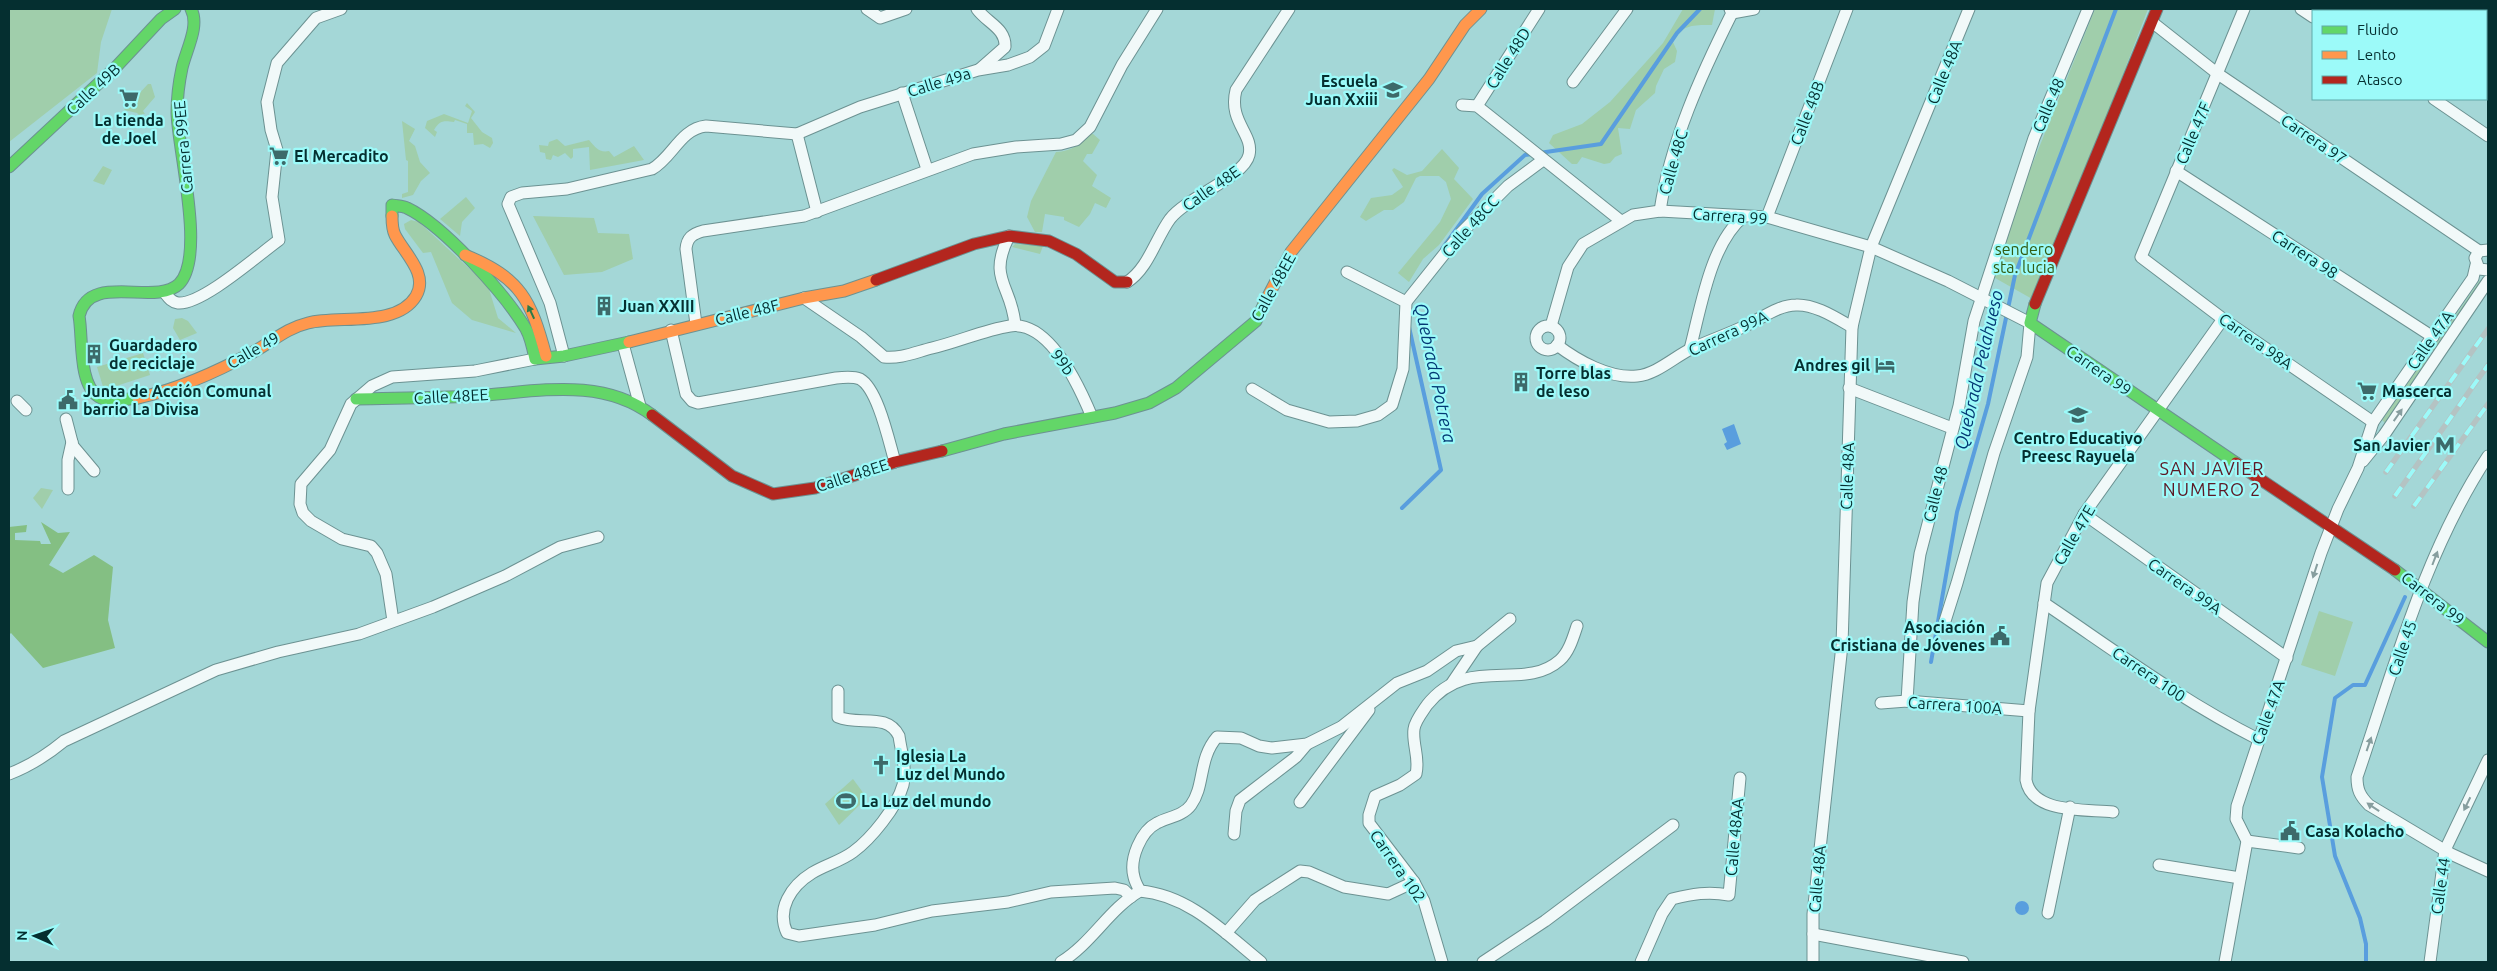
<svg xmlns="http://www.w3.org/2000/svg" width="2497" height="971" viewBox="0 0 2497 971" font-family="Ubuntu,sans-serif">
  <style>
    .green { fill: #a0ceab }
    .forest { fill: #84bf83 }
    .water { fill: #599ede }
    .lines { fill: none; stroke-linecap: round; stroke-linejoin: round }
    .stream { stroke: #599ede; stroke-width: 4 }
    .street-casing { stroke: #6c9292; stroke-width: 13 }
    .fast-casing { stroke: #6c9292; stroke-width: 13 }
    .slow-casing { stroke: #6c9292; stroke-width: 13 }
    .jam-casing { stroke: #6c9292; stroke-width: 13 }
    .street { stroke: #f1f9f9; stroke-width: 11 }
    .fast { stroke: #63d668; stroke-width: 11 }
    .slow { stroke: #ff974d; stroke-width: 11 }
    .jam { stroke: #b3261e; stroke-width: 11 }
    .rail-casing { stroke: #b4c3c3; stroke-width: 5.5 }
    .rail { stroke: #9cfaf9; stroke-width: 4; stroke-dasharray: 11; stroke-linecap: butt }
    .oneway { fill: #2f7a49 }
    .oneway2 { fill: #879e9f }
    .labels { text-anchor: middle; stroke-width: 4.5; stroke-linejoin: round; paint-order: stroke }
    .street-label { font-size: 16px; fill: #052f30; stroke: #9cfaf9 }
    .poi-label { font-size: 16px; font-weight: bold; fill: #052f30; stroke: #9cfaf9; text-anchor: start }
    .park-label { font-size: 16px; fill: #315c12; stroke: #9cfaf9 }
    .water-label { font-size: 18px; font-style: italic; fill: #033974; stroke: #9cfaf9 }
    .neighbourhood-label { font-size: 18px; letter-spacing: 1px; fill: #5e1824; stroke: #9cfaf9 }
  </style>
  <rect width="100%" height="100%" fill="#a4d7d7"/>
  <!-- green -->
  <g class="green">
    <path d="M9 9H112L101 42 97 73 9 142Z"/>
    <path d="M1683 9H1715L1712 25C1694 25 1682 24 1673 42L1677 51 1675 62 1664 69 1656 86 1655 93 1636 110 1630 129 1618 128 1622 154 1615 157 1610 163 1604 164 1582 157 1577 164H1572L1549 143 1553 135 1582 124 1610 102 1663 43Z"/>
    <path d="M2095 9H2148L2036 301 1988 274Z"/>
    <path d="M148 84H151L155 97 143 111 145 114H142L141 117 137 113 124 110Z"/>
    <path d="M467 103 475 112 471 118 482 132 492 138 493 143 490 148 483 144 474 145 473 133H467V124L455 120 454 122C443 120 439 121 434 130L437 132 435 137 425 128 427 121 444 114 468 123 472 111 465 106Z"/>
    <path d="M402 121 415 129 409 141 415 146 420 162 430 173 421 181 413 195 402 198V194L408 192V161L406 160Z"/>
    <path d="M1090 134H1093L1100 140 1092 154H1087L1083 161 1097 175 1092 186 1111 198 1106 208 1095 203 1090 214 1079 227 1064 220V217L1045 214 1042 232H1035L1027 217 1031 201 1056 152C1072 151 1079 145 1090 134Z"/>
    <path d="M557 139 565 146 589 140C595 147 599 153 609 151L614 157 634 146 644 160 590 170 589 147 573 149V157L571 159 565 153 558 157 553 155 551 160 546 159 545 153 540 152 539 145 548 146 549 142Z"/>
    <path d="M1442 149 1459 168 1454 179 1473 199 1439 245 1423 259 1409 282 1398 273 1440 222 1451 199 1446 182 1439 176H1420L1416 178 1404 202 1393 210H1384L1366 221 1360 217 1371 198 1392 195 1403 187 1392 170 1394 168 1407 175 1422 171Z"/>
    <path d="M103 166 112 170 104 185 93 181Z"/>
    <path d="M466 197 475 208 462 222 460 236 440 219Z"/>
    <path d="M533 216 594 218 598 233 629 234 633 259 602 272 564 275Z"/>
    <path d="M411 220 419 222 488 286 498 318 516 333 472 320 452 303 431 252 423 253 405 229 404 224Z"/>
    <path d="M1015 244 1043 246 1040 254 1012 247Z"/>
    <path d="M2480 280 2482 282 2435 352 2432 350Z"/>
    <path d="M182 318 188 321 197 333 180 340 173 328 175 319Z"/>
    <path d="M143 353 150 375 104 390 97 367Z"/>
    <path d="M2426 357 2429 359 2385 423 2382 420Z"/>
    <path d="M41 488 53 490 42 509 33 498Z"/>
    <path d="M2319 611 2353 622 2335 676 2301 665Z"/>
    <path d="M853 779 867 798 839 825 825 804Z"/>
  </g>
  <!-- forest -->
  <path class="forest" d="M41 522 58 533 70 532 49 565 63 573 94 555 113 567 108 620 115 648 43 668 11 633 9 635V527L27 525 26 532 15 533V540L40 541 41 544H51Z"/>
  <!-- water -->
  <g class="water">
    <path d="M1734 424 1741 444 1727 450 1724 444 1727 442 1722 429Z"/>
    <circle cx="2022" cy="908" r="7"/>
  </g>
  <g class="lines">
    <!-- stream -->
    <g class="stream">
      <path d="M1539 153 1601 144 1677 33 1700 9"/>
      <path d="M1442 249 1482 194 1525 155 1532 154"/>
      <path d="M1402 508 1441 470 1409 327"/>
      <path d="M1931 662 1957 512 1988 404 2015 275 2116 9"/>
      <path d="M2366 962V944L2360 918 2335 856 2322 777 2335 698 2353 685H2365L2405 597"/>
    </g>
    <defs>
      <g id="street">
        <path d="M867 9 880 18 906 9"/>
        <path d="M977 9C987 23 1006 28 1005 47L980 69"/>
        <path d="M2244 9 2141 257 2223 319 2373 422"/>
        <path d="M2301 9 2313 17"/>
        <path d="M2486 9 2488 10"/>
        <path d="M1732 13 1754 9"/>
        <path d="M2152 22 2218 74 2479 251"/>
        <path d="M1573 82 1627 9"/>
        <path d="M902 93 927 169"/>
        <path d="M2434 99 2488 136"/>
        <path d="M1462 105 1477 106 1621 221"/>
        <path d="M1477 106 1539 9"/>
        <path d="M797 134 817 212"/>
        <path d="M2176 171 2433 337"/>
        <path d="M1660 211C1670 143 1701 75 1732 13L1730 9"/>
        <path d="M1767 217 1847 9"/>
        <path d="M1009 236C987 280 1012 285 1015 325"/>
        <path d="M2488 250 2479 251 2475 258 2479 269 2488 270"/>
        <path d="M1127 282C1148 269 1156 238 1170 219 1187 197 1244 177 1249 155 1254 134 1228 122 1236 90L1289 9"/>
        <path d="M164 292C168 297 171 302 178 303 202 305 258 255 279 240L272 197 277 150 271 130 267 102 277 63 316 18 341 9"/>
        <path d="M804 298 861 337 884 357C900 359 916 352 932 348 958 342 984 330 1010 326 1050 320 1080 388 1092 417"/>
        <path d="M1406 302 1461 233 1508 186 1543 160"/>
        <path d="M696 324 686 249C687 238 692 234 703 231L804 216 973 154 1016 147 1061 144 1076 140 1090 127 1122 65 1157 9"/>
        <path d="M1551 326 1568 267 1583 244 1633 215 1660 211 1767 217 1871 247 1948 281 2030 323 2027 357 1994 453 1957 583 1945 621"/>
        <circle cx="1548" cy="338" r="12"/>
        <path d="M671 330 686 394 692 401 698 403 836 378C844 377 853 376 860 379 878 389 889 442 895 462"/>
        <path d="M623 344 640 406"/>
        <path d="M1557 345C1578 361 1610 379 1637 376 1657 374 1674 357 1691 349 1710 340 1729 334 1747 325 1762 318 1779 305 1796 305 1815 304 1836 318 1852 327"/>
        <path d="M1690 349C1701 308 1710 244 1744 216"/>
        <path d="M564 356 550 303 508 204 511 197 522 193 567 189 652 169C673 157 680 129 706 126L797 134 860 107 978 70 1008 65 1030 57 1044 46 1058 9"/>
        <path d="M1849 388 1952 428"/>
        <path d="M1252 389 1287 410 1329 422 1357 421 1378 415 1392 405 1403 369 1406 302 1347 272"/>
        <path d="M17 401 26 410"/>
        <path d="M66 419 73 446 94 471"/>
        <path d="M2488 456C2424 553 2394 669 2357 777 2357 790 2360 796 2369 805L2451 854 2488 871"/>
        <path d="M2363 461 2384 435 2488 281"/>
        <path d="M68 489V460L72 442"/>
        <path d="M2084 514 2287 658"/>
        <path d="M2044 603C2114 650 2182 701 2258 739"/>
        <path d="M393 621 386 574 377 553 371 546 342 539 311 521 303 513 300 504 301 484 330 450 351 404 372 386 392 377 475 371 535 359"/>
        <path d="M1477 646 1510 619"/>
        <path d="M838 691V717C859 726 887 712 899 736 901 751 907 770 903 785 897 807 871 839 853 852 841 861 825 865 812 873 791 886 776 909 787 933L799 936 875 925 932 911 1008 902 1051 892 1115 888 1124 890 1131 897"/>
        <path d="M1907 701 1913 602 1920 554 1959 406 1974 321 2034 138 2088 9"/>
        <path d="M1881 703 1907 701 2029 711"/>
        <path d="M9 774C30 766 47 755 64 741L216 670 278 652 359 634 433 607 505 576 560 547 598 537"/>
        <path d="M1300 802 1369 710"/>
        <path d="M2113 812C2085 809 2032 814 2026 780L2029 711 2047 583 2084 514 2223 319"/>
        <path d="M1234 834 1236 811 1240 800 1296 757 1307 744"/>
        <path d="M2247 841 2299 848"/>
        <path d="M2159 865 2240 878"/>
        <path d="M1140 891C1138 887 1135 882 1134 877 1129 859 1141 831 1157 823 1168 817 1183 816 1191 805 1205 786 1198 759 1217 737L1241 738 1259 746 1272 748 1307 744 1341 727 1397 683 1427 671 1456 651 1477 646 1452 683"/>
        <path d="M2048 913 2070 807"/>
        <path d="M1226 933 1255 900 1300 871 1309 872 1344 887 1388 894 1414 882"/>
        <path d="M1813 934 1963 962"/>
        <path d="M1061 962C1092 943 1109 909 1140 891 1189 895 1225 933 1261 962"/>
        <path d="M1442 962 1424 901 1414 882 1369 823V815L1375 796 1400 785 1416 774C1420 758 1412 744 1414 729 1415 721 1423 711 1427 705 1468 653 1523 693 1560 660 1569 652 1573 638 1577 626"/>
        <path d="M1483 962 1545 921 1673 825"/>
        <path d="M1641 962 1662 914 1672 899C1692 894 1708 891 1729 895L1740 778"/>
        <path d="M1813 962V914L1842 645 1852 327 1871 247 1969 9"/>
        <path d="M2225 962 2247 841 2236 819 2237 806 2321 553 2338 509 2358 468 2373 422 2473 278 2476 265"/>
        <path d="M2430 962 2445 850 2488 760"/>
      </g>
      <g id="fast">
        <path d="M9 167 116 67 161 19 175 9"/>
        <path d="M392 216V205C397 206 403 206 407 208 443 225 506 295 526 329 531 338 533 349 535 359L564 356 629 342"/>
        <path d="M2035 304 2030 323 2236 463"/>
        <path d="M138 398C127 399 109 403 99 397 78 385 83 337 79 316 89 271 155 307 179 284 206 257 178 150 177 113 177 98 179 82 182 68 186 50 200 26 191 9"/>
        <path d="M356 399C394 398 433 398 471 396 532 393 599 375 652 415"/>
        <path d="M942 451 1004 434 1115 413 1149 403 1176 388 1256 321 1264 304"/>
        <path d="M2395 570 2488 642"/>
      </g>
      <g id="slow">
        <path d="M465 255C521 278 531 300 546 356"/>
        <path d="M1264 304 1291 252 1429 79 1465 25 1481 9"/>
        <path d="M629 342 804 298 844 291 876 280"/>
        <path d="M138 398C179 389 217 372 255 351 273 341 287 328 308 323 339 315 397 328 416 296 429 274 404 253 395 235 392 229 392 222 392 216"/>
      </g>
      <g id="jam">
        <path d="M876 280 974 244 1009 236 1049 241 1076 254 1115 282H1127"/>
        <path d="M2035 304 2157 9"/>
        <path d="M652 415 732 476 773 494 815 488 895 462 942 451"/>
        <path d="M2236 463 2395 570"/>
      </g>
    </defs>
    <!-- street casing -->
    <use href="#street" class="street-casing"/>
    <!-- fast casing -->
    <use href="#fast" class="fast-casing"/>
    <!-- slow casing -->
    <use href="#slow" class="slow-casing"/>
    <!-- jam casing -->
    <use href="#jam" class="jam-casing"/>
    <!-- street -->
    <use href="#street" class="street"/>
    <!-- fast -->
    <use href="#fast" class="fast"/>
    <!-- slow -->
    <use href="#slow" class="slow"/>
    <!-- jam -->
    <use href="#jam" class="jam"/>
    <defs>
      <g id="rail">
        <path d="M2386 472 2488 329"/>
        <path d="M2395 496 2488 365"/>
        <path d="M2414 506 2488 404"/>
      </g>
    </defs>
    <!-- rail casing -->
    <use href="#rail" class="rail-casing"/>
    <!-- rail -->
    <use href="#rail" class="rail"/>
  </g>
  <!-- one-way arrows -->
  <defs><path id="oneway-solid" d="M-6-.8H1V-3.2L6.5 0L1 3.2V.8H-6Z" transform="scale(1.25)"/></defs>
  <use class="oneway" href="#oneway-solid" transform="translate(531 312) rotate(-115)"/>
  <g class="oneway2">
    <use href="#oneway-solid" transform="translate(2398 415) rotate(-55)"/>
    <use href="#oneway-solid" transform="translate(2435 558) rotate(-69)"/>
    <use href="#oneway-solid" transform="translate(2315 571) rotate(108)"/>
    <use href="#oneway-solid" transform="translate(2369 744) rotate(-71)"/>
    <use href="#oneway-solid" transform="translate(2467 804) rotate(116)"/>
    <use href="#oneway-solid" transform="translate(2373 807) rotate(-146)"/>
  </g>
  <!-- icons -->
  <defs>
    <symbol id="school-bare" viewBox="-9 -9 18 18"><path d="M0-5L7-2L0 1L-7-2ZM-4 1L0 2.5L4 1V4Q0 6-4 4Z" fill="#3d6a6a" stroke="#9cfaf9" stroke-width="2.5" paint-order="stroke"/></symbol>
    <symbol id="supermarket-bare" viewBox="-9 -9 18 18"><path d="M-6-5.5h2.5l.6 2H6L4.5 2H-2.5L-4.4-4H-6ZM-1.5 3.2a1.3 1.3 0 1 0 .1 0ZM3 3.2a1.3 1.3 0 1 0 .1 0Z" fill="#3d6a6a" stroke="#9cfaf9" stroke-width="2.5" paint-order="stroke"/></symbol>
    <symbol id="building-bare" viewBox="-9 -9 18 18"><path d="M-4-6H4V6H1V3H-1V6H-4ZM-2.5-4.3h1.7v1.8h-1.7ZM.8-4.3h1.7v1.8H.8ZM-2.5-1h1.7V.8h-1.7ZM.8-1h1.7V.8H.8Z" fill="#3d6a6a" stroke="#9cfaf9" stroke-width="2.5" paint-order="stroke"/></symbol>
    <symbol id="hotel-bare" viewBox="-9 -9 18 18"><path d="M-6-4.5h1.5V1H6V5H4.5V3h-9V5H-6ZM-4 0a1.8 1.8 0 1 1 3.6 0ZM.5 0V-2.5h3Q6-2.5 6 0Z" fill="#3d6a6a" stroke="#9cfaf9" stroke-width="2.5" paint-order="stroke"/></symbol>
    <symbol id="civic-bare" viewBox="-9 -9 18 18"><path d="M-.6-6.5H3V-4.5H.6V-3L4-1V1h2V6H-6V1h2V-1L-.6-3ZM-1.2 2.5V6h2.4V2.5Z" fill="#3d6a6a" stroke="#9cfaf9" stroke-width="2.5" paint-order="stroke"/></symbol>
    <symbol id="metro-bare" viewBox="-9 -9 18 18"><path d="M-5.5 5V-5H-3L0 0L3-5H5.5V5H3V-.5L0 4L-3-.5V5Z" fill="#3d6a6a" stroke="#9cfaf9" stroke-width="2.5" paint-order="stroke"/></symbol>
    <symbol id="church-bare" viewBox="-9 -9 18 18"><path d="M-1.2-6h2.4v3.5h3.3v2.4h-3.3V6h-2.4V-.1h-3.3v-2.4h3.3Z" fill="#3d6a6a" stroke="#9cfaf9" stroke-width="2.5" paint-order="stroke"/></symbol>
    <symbol id="stadium-bare" viewBox="-9 -9 18 18"><path d="M0-5a6.5 5 0 1 0 0 10a6.5 5 0 1 0 0-10ZM-3.5-1.8h7v3.6h-7Z" fill="#3d6a6a" stroke="#9cfaf9" stroke-width="2.5" paint-order="stroke"/></symbol>
  </defs>
  <g fill-rule="evenodd">
    <use href="#school-bare" x="1379" y="76" width="28" height="28"/>
    <use href="#supermarket-bare" x="115" y="84" width="28" height="28"/>
    <use href="#supermarket-bare" x="265" y="142" width="28" height="28"/>
    <use href="#building-bare" x="590" y="292" width="28" height="28"/>
    <use href="#building-bare" x="80" y="340" width="28" height="28"/>
    <use href="#hotel-bare" x="1871" y="351" width="28" height="28"/>
    <use href="#building-bare" x="1507" y="368" width="28" height="28"/>
    <use href="#supermarket-bare" x="2353" y="377" width="28" height="28"/>
    <use href="#civic-bare" x="54" y="386" width="28" height="28"/>
    <use href="#school-bare" x="2064" y="401" width="28" height="28"/>
    <use href="#metro-bare" x="2431" y="431" width="28" height="28"/>
    <use href="#civic-bare" x="1986" y="622" width="28" height="28"/>
    <use href="#church-bare" x="867" y="751" width="28" height="28"/>
    <use href="#stadium-bare" x="832" y="787" width="28" height="28"/>
    <use href="#civic-bare" x="2276" y="817" width="28" height="28"/>
  </g>
  <g class="labels">
    <!-- street labels -->
    <g class="street-label">
      <text transform="translate(1508 58) rotate(-58)" y="6">Calle 48D</text>
      <text transform="translate(1944 72) rotate(-68)" y="6">Calle 48A</text>
      <text transform="translate(939 82) rotate(-17)" y="6">Calle 49a</text>
      <text transform="translate(93 89) rotate(-43)" y="6">Calle 49B</text>
      <text transform="translate(2048 105) rotate(-67)" y="6">Calle 48</text>
      <text transform="translate(1807 113) rotate(-69)" y="6">Calle 48B</text>
      <text transform="translate(2193 133) rotate(-67)" y="6">Calle 47F</text>
      <text transform="translate(2314 139) rotate(34)" y="6">Carrera 97</text>
      <text transform="translate(183 147) rotate(-95)" y="6">Carrera 99EE</text>
      <text transform="translate(1673 162) rotate(-74)" y="6">Calle 48C</text>
      <text transform="translate(1211 188) rotate(-35)" y="6">Calle 48E</text>
      <text transform="translate(1730 216) rotate(4)" y="6">Carrera 99</text>
      <text transform="translate(1470 226) rotate(-48)" y="6">Calle 48CC</text>
      <text transform="translate(2305 254) rotate(33)" y="6">Carrera 98</text>
      <text transform="translate(1273 287) rotate(-61)" y="6">Calle 48EE</text>
      <text transform="translate(747 312) rotate(-14)" y="6">Calle 48F</text>
      <text transform="translate(1728 333) rotate(-25)" y="6">Carrera 99A</text>
      <text transform="translate(2430 340) rotate(-55)" y="6">Calle 47A</text>
      <text transform="translate(2256 341) rotate(35)" y="6">Carrera 98A</text>
      <text transform="translate(253 350) rotate(-30)" y="6">Calle 49</text>
      <text transform="translate(1063 362) rotate(54)" y="6">99b</text>
      <text transform="translate(2099 370) rotate(35)" y="6">Carrera 99</text>
      <text transform="translate(451 396) rotate(-3)" y="6">Calle 48EE</text>
      <text transform="translate(852 475) rotate(-18)" y="6">Calle 48EE</text>
      <text transform="translate(1847 476) rotate(-88)" y="6">Calle 48A</text>
      <text transform="translate(1935 494) rotate(-76)" y="6">Calle 48</text>
      <text transform="translate(2074 535) rotate(-60)" y="6">Calle 47E</text>
      <text transform="translate(2185 586) rotate(35)" y="6">Carrera 99A</text>
      <text transform="translate(2433 598) rotate(38)" y="6">Carrera 99</text>
      <text transform="translate(2402 648) rotate(-71)" y="6">Calle 45</text>
      <text transform="translate(2149 674) rotate(34)" y="6">Carrera 100</text>
      <text transform="translate(1955 705) rotate(4)" y="6">Carrera 100A</text>
      <text transform="translate(2268 712) rotate(-70)" y="6">Calle 47A</text>
      <text transform="translate(1734 837) rotate(-85)" y="6">Calle 48AA</text>
      <text transform="translate(1398 866) rotate(55)" y="6">Carrera 102</text>
      <text transform="translate(1817 879) rotate(-85)" y="6">Calle 48A</text>
      <text transform="translate(2440 886) rotate(-82)" y="6">Calle 44</text>
    </g>
    <!-- poi labels -->
    <g class="poi-label">
      <text x="1378" y="87" text-anchor="end">Escuela<tspan x="1378" dy="18">Juan Xxiii</tspan></text>
      <text x="129" y="126" text-anchor="middle">La tienda<tspan x="129" dy="18">de Joel</tspan></text>
      <text x="294" y="162">El Mercadito</text>
      <text x="619" y="312">Juan XXIII</text>
      <text x="109" y="351">Guardadero<tspan x="109" dy="18">de reciclaje</tspan></text>
      <text x="1870" y="371" text-anchor="end">Andres gil</text>
      <text x="1536" y="379">Torre blas<tspan x="1536" dy="18">de leso</tspan></text>
      <text x="83" y="397">Junta de Acción Comunal<tspan x="83" dy="18">barrio La Divisa</tspan></text>
      <text x="2382" y="397">Mascerca</text>
      <text x="2078" y="444" text-anchor="middle">Centro Educativo<tspan x="2078" dy="18">Preesc Rayuela</tspan></text>
      <text x="2430" y="451" text-anchor="end">San Javier</text>
      <text x="1985" y="633" text-anchor="end">Asociación<tspan x="1985" dy="18">Cristiana de Jóvenes</tspan></text>
      <text x="896" y="762">Iglesia La<tspan x="896" dy="18">Luz del Mundo</tspan></text>
      <text x="861" y="807">La Luz del mundo</text>
      <text x="2305" y="837">Casa Kolacho</text>
    </g>
    <!-- park labels -->
    <g class="park-label">
      <text x="2024" y="255">sendero<tspan x="2024" dy="18">sta. lucia</tspan></text>
    </g>
    <!-- water labels -->
    <g class="water-label">
      <text transform="translate(1979 370) rotate(-77)" y="6">Quebrada Pelahueso</text>
      <text transform="translate(1435 373) rotate(78)" y="6">Quebrada Potrera</text>
    </g>
    <!-- neighbourhood labels -->
    <g class="neighbourhood-label">
      <text x="2212" y="475">SAN JAVIER<tspan x="2212" dy="21">NUMERO 2</tspan></text>
    </g>
  </g>
  <!-- border -->
  <rect width="2497" height="971" fill="none" stroke="#052f30" stroke-width="20"/>
  <!-- legend -->
  <rect x="2312" y="10" width="175" height="90" fill="#9cfaf9" stroke="#60a9a9"/>
  <rect x="2322" y="26" width="25" height="8" fill="#63d668" stroke="#60a9a9"/>
  <text x="2357" y="35" font-size="15" fill="#052f30">Fluido</text>
  <rect x="2322" y="51" width="25" height="8" fill="#ff974d" stroke="#60a9a9"/>
  <text x="2357" y="60" font-size="15" fill="#052f30">Lento</text>
  <rect x="2322" y="76" width="25" height="8" fill="#b3261e" stroke="#60a9a9"/>
  <text x="2357" y="85" font-size="15" fill="#052f30">Atasco</text>
  <!-- north arrow -->
  <g transform="translate(35 936) rotate(272)" stroke="#9cfaf9" stroke-width="4" paint-order="stroke">
  <path d="M0-4L9 19L0 12L-9 19Z" fill="#052f30"/>
  <text y="-8" font-size="14" font-weight="bold" text-anchor="middle" fill="#052f30">N</text>
  </g>
</svg>
